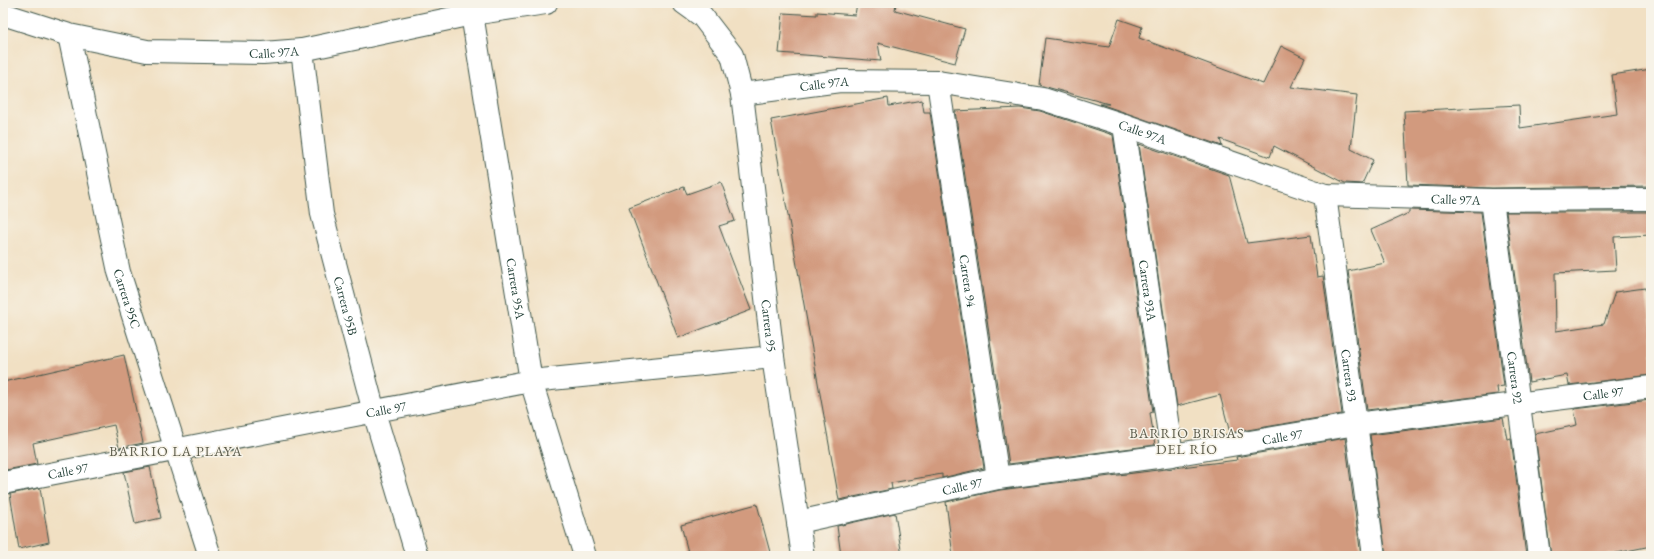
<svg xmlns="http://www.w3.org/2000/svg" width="1654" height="559" viewBox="0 0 1654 559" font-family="'EB Garamond',serif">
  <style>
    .building { fill: #d29a7e }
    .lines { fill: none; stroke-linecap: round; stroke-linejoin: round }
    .street-casing { stroke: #3e5549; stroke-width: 24 }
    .street { stroke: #fff; stroke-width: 22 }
    .labels { text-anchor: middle; stroke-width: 3; stroke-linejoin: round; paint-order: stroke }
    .street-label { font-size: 13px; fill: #1f3d34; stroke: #f7f3e8 }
    .neighbourhood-label { font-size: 14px; letter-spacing: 1px; fill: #5e5e4e; stroke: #f7f3e8 }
  </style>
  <rect width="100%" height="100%" fill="#f7f3e8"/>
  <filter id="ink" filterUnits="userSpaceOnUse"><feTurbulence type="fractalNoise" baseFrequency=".025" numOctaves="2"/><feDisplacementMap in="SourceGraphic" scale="8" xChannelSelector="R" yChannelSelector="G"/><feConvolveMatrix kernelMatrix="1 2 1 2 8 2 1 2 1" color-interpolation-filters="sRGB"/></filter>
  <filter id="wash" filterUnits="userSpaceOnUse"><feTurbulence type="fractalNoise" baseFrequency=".012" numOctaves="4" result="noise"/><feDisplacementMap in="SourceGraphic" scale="16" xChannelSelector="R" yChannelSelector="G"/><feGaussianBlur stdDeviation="0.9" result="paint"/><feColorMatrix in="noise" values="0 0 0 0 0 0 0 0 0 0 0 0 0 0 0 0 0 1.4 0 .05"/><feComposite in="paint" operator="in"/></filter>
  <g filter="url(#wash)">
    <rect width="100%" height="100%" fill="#f1e0c3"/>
    <g id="blocks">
      <!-- building -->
      <g class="building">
        <path d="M857 3H896L895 10 965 29 955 63 878 43 881 61 779 53 783 13 817 15V12L855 15Z"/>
        <path d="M1119 19 1142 27 1139 38 1263 84 1281 46 1305 58 1291 87 1357 95 1351 149 1373 160 1362 184 1345 183 1274 146 1270 157 1220 139 1222 146 1100 104H1109L1039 85 1045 38 1109 47Z"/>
        <path d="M1651 69V186L1492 188 1408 185 1404 111 1519 105 1520 128 1617 114 1612 75Z"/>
        <path d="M888 98 889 106 922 100 924 112H930L984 468 942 478V474L891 483 892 489 839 500 771 120Z"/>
        <path d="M1020 108 1040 111 1113 135 1153 412 1150 413 1155 445 1009 464 955 111Z"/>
        <path d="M1139 144 1229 175 1247 243 1311 235 1317 277 1323 276 1342 414 1230 433 1220 395 1177 406Z"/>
        <path d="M721 182 735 221 719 226 751 310 678 338 629 208 684 187 687 194Z"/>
        <path d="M1409 210 1481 212 1504 386 1497 387 1498 394 1367 410 1348 271 1385 263 1371 230 1409 213Z"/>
        <path d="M1506 212H1651V235L1614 237 1616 270 1555 273 1556 331 1604 324 1615 292 1645 288 1651 325V375L1569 385 1567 375 1529 382Z"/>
        <path d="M124 355 143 443 119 448 114 425 33 443 37 464 6 470 3 449V382Z"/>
        <path d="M1651 400V546L1602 556H1551L1535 434 1577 425 1574 409Z"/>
        <path d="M1503 418 1507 439 1511 438 1526 556H1386L1370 435Z"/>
        <path d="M1345 438 1361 556H953L946 502 1000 490 1237 460 1236 457Z"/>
        <path d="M150 467 161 518 135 524 124 472Z"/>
        <path d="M40 488 49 542 19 549 10 494Z"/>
        <path d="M757 504 771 556H689L681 525Z"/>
        <path d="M895 513 902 556H841L837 526Z"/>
      </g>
    </g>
  </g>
  <g filter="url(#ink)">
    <use href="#blocks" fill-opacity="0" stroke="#3e5549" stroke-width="1"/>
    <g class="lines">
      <defs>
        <g id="street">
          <path id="s1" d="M684 3 702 16 732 55 742 94 773 357 803 556"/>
          <path id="s2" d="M3 14 69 35 147 51 263 53 302 50 472 14 546 3"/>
          <path id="s3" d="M472 14 531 381 585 556"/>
          <path id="s4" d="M69 35 119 272 210 556"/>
          <path id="s5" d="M302 50 322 214 374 412 417 556"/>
          <path id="s6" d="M938 82 998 478"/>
          <path id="s7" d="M742 94 840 81 938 82 1043 99 1124 125 1325 195 1492 200 1651 199"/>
          <path id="s8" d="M1124 125 1172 455"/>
          <path id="s9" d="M1325 195 1374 556"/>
          <path id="s10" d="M1492 200 1539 556"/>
          <path id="s11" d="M3 483 531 381 773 357"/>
          <path id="s12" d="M798 522 998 478 1172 455 1356 424 1651 387"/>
        </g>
      </defs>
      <!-- street casing -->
      <use href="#street" class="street-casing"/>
      <!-- street -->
      <use href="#street" class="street"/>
    </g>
  </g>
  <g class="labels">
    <!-- street labels -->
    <g class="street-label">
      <text dy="5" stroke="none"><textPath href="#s2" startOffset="276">Calle 97A</textPath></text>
      <text dy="5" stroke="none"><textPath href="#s7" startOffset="83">Calle 97A</textPath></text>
      <text dy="5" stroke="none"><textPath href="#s7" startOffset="408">Calle 97A</textPath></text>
      <text dy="5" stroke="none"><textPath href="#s7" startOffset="732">Calle 97A</textPath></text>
      <text dy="5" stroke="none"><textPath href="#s6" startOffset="201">Carrera 94</textPath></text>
      <text dy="5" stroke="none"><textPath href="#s3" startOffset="278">Carrera 95A</textPath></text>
      <text dy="5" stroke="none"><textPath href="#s8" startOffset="167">Carrera 93A</textPath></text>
      <text dy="5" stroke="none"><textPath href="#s4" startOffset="270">Carrera 95C</textPath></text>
      <text dy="5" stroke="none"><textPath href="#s5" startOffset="260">Carrera 95B</textPath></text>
      <text dy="5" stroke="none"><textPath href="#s1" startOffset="345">Carrera 95</textPath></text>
      <text dy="5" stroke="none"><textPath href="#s9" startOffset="182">Carrera 93</textPath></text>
      <text dy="5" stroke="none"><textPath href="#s10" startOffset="179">Carrera 92</textPath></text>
      <text dy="5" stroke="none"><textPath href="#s12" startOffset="816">Calle 97</textPath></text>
      <text dy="5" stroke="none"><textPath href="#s11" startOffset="390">Calle 97</textPath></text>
      <text dy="5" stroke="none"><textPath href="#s12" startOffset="492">Calle 97</textPath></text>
      <text dy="5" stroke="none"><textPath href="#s11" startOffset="66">Calle 97</textPath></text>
      <text dy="5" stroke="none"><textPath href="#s12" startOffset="168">Calle 97</textPath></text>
    </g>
    <!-- neighbourhood labels -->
    <g class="neighbourhood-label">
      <text x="1187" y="438">BARRIO BRISAS<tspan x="1187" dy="16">DEL RÍO</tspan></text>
      <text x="176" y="456">BARRIO LA PLAYA</text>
    </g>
  </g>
  <!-- margin -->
  <rect width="1654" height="559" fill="none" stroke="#f7f3e8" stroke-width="16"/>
</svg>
